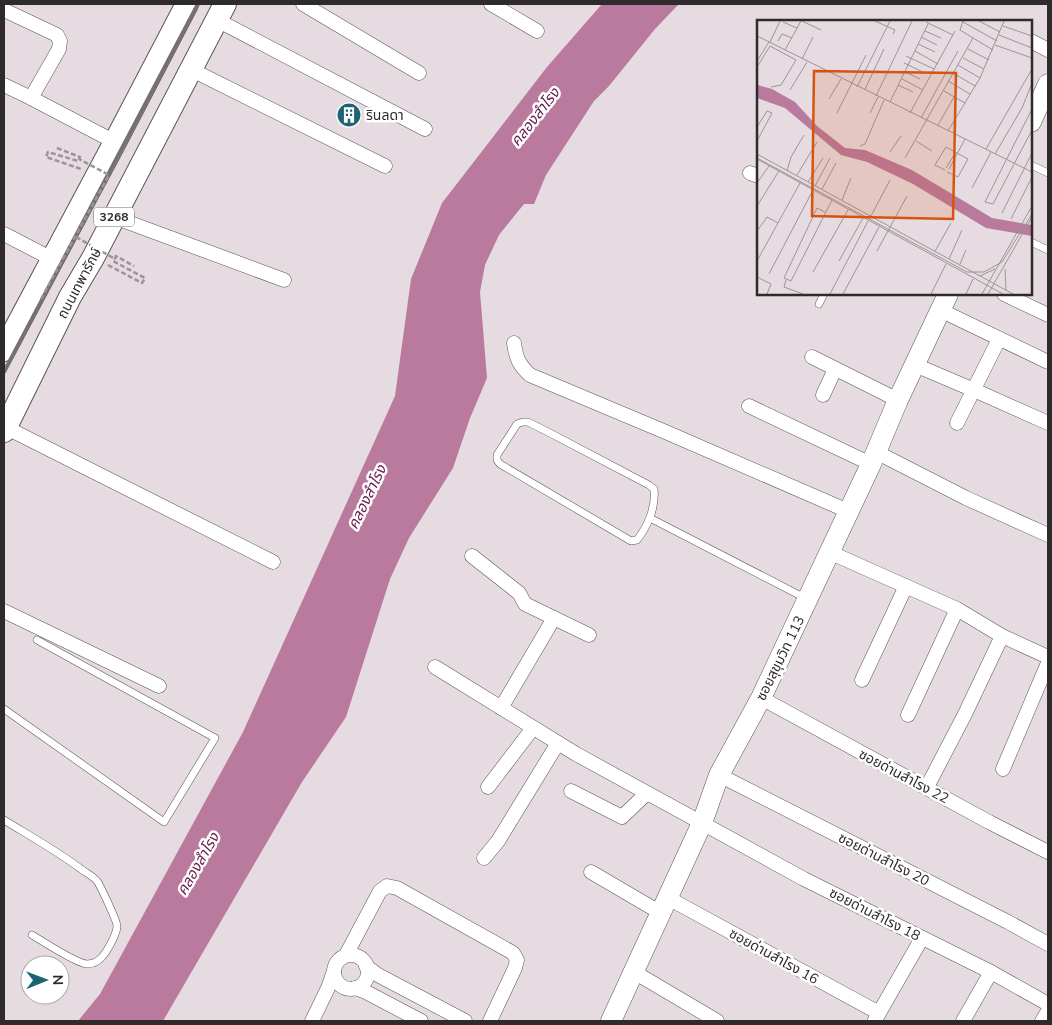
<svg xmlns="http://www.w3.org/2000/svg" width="1052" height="1025" viewBox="0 0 1052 1025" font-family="'Nunito Sans','Noto Sans Thai',sans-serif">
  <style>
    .water { fill: #ba7a9e }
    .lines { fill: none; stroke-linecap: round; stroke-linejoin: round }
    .lane-casing { stroke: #5c5358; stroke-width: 8 }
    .street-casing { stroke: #5c5358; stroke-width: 15 }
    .secondary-casing { stroke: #5c5358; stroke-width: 21 }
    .primary-casing { stroke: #5c5358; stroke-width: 24 }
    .path { stroke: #9c9498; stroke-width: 2.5; stroke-dasharray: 5 2.5; stroke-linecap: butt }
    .lane { stroke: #fff; stroke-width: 7 }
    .street { stroke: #fff; stroke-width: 14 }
    .secondary { stroke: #fff; stroke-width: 20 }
    .primary { stroke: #fff; stroke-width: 22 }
    .rail { stroke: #767073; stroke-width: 4 }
    .path-bridge { stroke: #9c9498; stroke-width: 2.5; stroke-dasharray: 5 2.5; stroke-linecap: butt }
    .labels { text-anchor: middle; stroke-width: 5; stroke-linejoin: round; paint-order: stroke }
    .shield { fill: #fff; stroke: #6d6b6c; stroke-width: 1 }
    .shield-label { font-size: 12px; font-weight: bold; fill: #2f2b2d }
    .poi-label { font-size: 14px; fill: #2f2b2d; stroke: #fff; text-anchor: start }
    .street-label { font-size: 14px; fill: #2f2b2d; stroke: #fff }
    .water-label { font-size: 15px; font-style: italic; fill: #671a4c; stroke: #fff }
    .inset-road { fill: none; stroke: #9c9598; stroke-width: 1 }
    .view { fill: #d6540f; fill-opacity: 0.15; stroke: #d6540f; stroke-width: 2.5 }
    .inset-edge { fill: none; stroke: #2f2b2d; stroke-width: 2.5 }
  </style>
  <rect width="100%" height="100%" fill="#e5dbe0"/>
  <!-- water -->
  <path class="water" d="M602 4H679L655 29 609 86 594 101 546 175 534 204H524L499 235 485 265 480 292 487 378 470 418 453 468 409 538 390 579 346 717 302 782 163 1021H78L100 994 243 732 395 396 411 279 442 203 547 67Z"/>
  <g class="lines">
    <defs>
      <g id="lane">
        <path d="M1031 165 1048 173"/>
        <path d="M1031 242 1048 250"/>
        <path d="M819 304 824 294"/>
        <path d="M523 422H528L548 432 649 485 654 489C656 507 648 526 637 540L631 541 500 464 497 460V455L517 424Z"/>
        <path d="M650 518 805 598"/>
        <path d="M4 709 164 822 215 738 37 640"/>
        <path d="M4 820C30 836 57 851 81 869 86 873 93 876 97 881 100 885 117 921 117 926 117 934 106 954 100 959 97 962 91 964 86 964 72 961 46 943 32 935"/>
      </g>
      <g id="street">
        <path d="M303 4 419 73"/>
        <path d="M491 4 537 31"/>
        <path d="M4 10 57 35 60 41 59 49 31 98"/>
        <path d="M217 20 425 129"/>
        <path d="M1031 41 1048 50"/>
        <path d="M192 70 385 166"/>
        <path d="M4 85 31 98 115 142"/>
        <path d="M750 173 758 176"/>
        <path d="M114 217 284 280"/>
        <path d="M4 234 52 259"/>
        <path d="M1004 294 1048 315"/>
        <path d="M940 310 1048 362"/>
        <path d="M514 343C516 358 519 365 530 375L668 433 848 511"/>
        <path d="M812 357 898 400"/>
        <path d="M915 365 974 390 1048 423"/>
        <path d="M823 395 835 369"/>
        <path d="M749 406 871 464"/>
        <path d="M957 423 999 339"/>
        <path d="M5 427 273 562"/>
        <path d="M876 452 966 498 1048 535"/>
        <path d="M829 552 957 609 1002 636 1048 657"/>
        <path d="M472 556 519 593 525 604 589 635"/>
        <path d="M4 611 159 686"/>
        <path d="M435 667 576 754 804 879 991 972 1048 1004"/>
        <path d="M862 680 906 586"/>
        <path d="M761 698 989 822 1048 852"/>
        <path d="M501 708 554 618"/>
        <path d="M908 715 957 609"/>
        <path d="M1003 769 1048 663"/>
        <path d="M719 775 1008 922 1048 944"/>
        <path d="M488 787 533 728"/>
        <path d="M927 787 965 714 1002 636"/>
        <path d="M571 791 622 817 647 793"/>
        <path d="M484 858 498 841 558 743"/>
        <path d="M591 872 661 913"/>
        <path d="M668 898 879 1013"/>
        <path d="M346 955 380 891 387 886 397 888 513 953 517 960 515 968 490 1021"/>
        <circle cx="351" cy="972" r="17"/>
        <path d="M366 966 378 975 465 1021"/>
        <path d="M634 972 717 1021"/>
        <path d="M355 988 366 992 421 1021"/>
        <path d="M875 1020 922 938"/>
        <path d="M312 1021 328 988 334 971"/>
        <path d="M963 1021 991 972"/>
        <path d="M1042 1021 1048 1011"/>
      </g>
      <g id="secondary">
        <path d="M1031 122 1048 84"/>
        <path d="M611 1021 702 823 719 775 761 698 871 464 898 400 948 294"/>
      </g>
      <g id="primary">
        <path d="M4 350 115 142 187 4"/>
        <path d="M4 431 70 297 93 258 225 4"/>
      </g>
    </defs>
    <!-- lane casing -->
    <use href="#lane" class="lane-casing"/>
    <!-- street casing -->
    <use href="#street" class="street-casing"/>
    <!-- secondary casing -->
    <use href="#secondary" class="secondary-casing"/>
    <!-- primary casing -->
    <use href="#primary" class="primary-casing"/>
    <!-- path -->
    <g class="path">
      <path d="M57 148 80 157 78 161 48 152 46 157 81 169"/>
      <path d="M108 265 142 283 145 278 113 261 115 259"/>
    </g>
    <!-- lane -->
    <use href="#lane" class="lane"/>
    <!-- street -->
    <use href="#street" class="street"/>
    <!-- secondary -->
    <use href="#secondary" class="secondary"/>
    <!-- primary -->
    <use href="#primary" class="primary"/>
    <!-- rail -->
    <path class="rail" d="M4 372 198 4"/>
    <!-- path-bridge -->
    <g class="path-bridge">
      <path d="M76 237 115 259 116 256 134 266"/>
      <path d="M41 299 109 175 79 159"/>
    </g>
  </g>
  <!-- icons -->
  <defs>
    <symbol id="building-disc" viewBox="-11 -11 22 22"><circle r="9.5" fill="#1c6373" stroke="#fff"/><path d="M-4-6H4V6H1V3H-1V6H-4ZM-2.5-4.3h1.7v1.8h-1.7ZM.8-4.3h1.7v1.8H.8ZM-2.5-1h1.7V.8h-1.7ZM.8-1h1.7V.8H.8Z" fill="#fff"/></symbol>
  </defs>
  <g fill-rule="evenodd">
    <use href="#building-disc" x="335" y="101" width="28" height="28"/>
  </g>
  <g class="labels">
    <!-- shield labels -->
    <rect class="shield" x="94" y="207.5" width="40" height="19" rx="4"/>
    <g class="shield-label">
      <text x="114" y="221">3268</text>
    </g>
    <!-- poi labels -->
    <g class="poi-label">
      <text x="366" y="120">รินลดา</text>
    </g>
    <!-- street labels -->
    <g class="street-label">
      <text transform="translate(79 283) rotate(-62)" y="5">ถนนเทพารักษ์</text>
      <text transform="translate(780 658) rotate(-64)" y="5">ซอยสุขุมวิท 113</text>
      <text transform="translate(904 776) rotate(28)" y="5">ซอยด่านสำโรง 22</text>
      <text transform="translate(884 859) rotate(27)" y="5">ซอยด่านสำโรง 20</text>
      <text transform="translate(875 914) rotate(27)" y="5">ซอยด่านสำโรง 18</text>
      <text transform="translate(774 956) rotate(29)" y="5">ซอยด่านสำโรง 16</text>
    </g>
    <!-- water labels -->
    <g class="water-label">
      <text transform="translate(535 117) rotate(-52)" y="5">คลองสำโรง</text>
      <text transform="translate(367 497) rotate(-64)" y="5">คลองสำโรง</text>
      <text transform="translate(198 864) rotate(-60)" y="5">คลองสำโรง</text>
    </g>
  </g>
  <!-- overview -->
  <g transform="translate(757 20)">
    <rect width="275" height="275" fill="#e5dbe0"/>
    <path d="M0 65 15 69 38 82 60 106 88 128 108 130 155 150 235 198 275 205V216L229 208 156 164 110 142 84 135 28 88 0 78Z" fill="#ba7a9e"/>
    <path class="inset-road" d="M45 1 64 10M118 1 138 10 136 14M206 1 203 10 236 30M222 1 243 12M26 2 40 8M169 2 196 15M206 2 240 21M246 6 275 16M168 11 184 18M242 15 275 28M0 16 275 152M164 17 180 25M21 21 25 14 35 18M13 22 23 1M161 24 178 32M238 25 275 38M211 29 232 40M28 30 44 1M158 31 181 44M149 36 177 49M206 38 227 49M45 39 56 17M0 41 12 22M147 43 168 53M201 45 223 58M0 47 13 26 39 40M148 52 163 59M196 53 218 66M145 59 166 70M191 61 213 74M141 65 156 72M14 67 24 65 39 40M100 67 133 1M108 69 127 29M33 70 50 42M187 71 208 83M119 76 155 1M72 79 84 59M133 82 171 4M275 89 228 182 236 184 275 110M80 93 109 35M113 93 121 77M153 93 198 11M164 98 201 31M181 105 197 77M0 107 10 91 15 93 0 121M191 111 223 58 247 1M159 121 175 131M103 126 108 124 127 80M229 129 275 49M133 132 144 116M0 134 256 274M238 134 265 88 275 63M0 138 210 252H227L245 242 275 194M148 138 216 18M0 139 246 274M189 148 199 132M192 149 208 119M188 150 178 145 189 127 211 139 201 157 190 152M30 151 34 137 47 115M40 155 60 122M51 162 66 138M0 163 12 146M58 166 73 138M215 168 234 132M65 169 79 143M85 180 94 158M0 186 22 151M68 192 60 188 27 258 34 261 75 180M245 193 275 133M114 196 133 160M254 199 275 157M0 211 10 197 21 203M120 231 150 176M178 231 194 203M192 239 205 210M0 241 43 163M82 241 106 198M203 244 209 230M248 249 249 270M56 252 91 190M12 254 56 170M223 256 238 249M0 257 14 264 10 274M29 260 27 267 46 274M73 274 111 201M86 274 122 207M174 274 189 244M209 274 216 259M225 274 275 186M231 274 275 197"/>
    <path class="view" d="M57 51 199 53 196 199 55 196Z"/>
    <rect width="275" height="275" class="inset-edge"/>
  </g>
  <!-- border -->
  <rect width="1052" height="1025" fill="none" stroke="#2f2b2d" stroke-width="10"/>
  <!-- north arrow -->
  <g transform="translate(45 980) rotate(89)"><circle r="24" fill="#ffffff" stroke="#acaaab"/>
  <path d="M0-4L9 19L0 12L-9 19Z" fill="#1c6373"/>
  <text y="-8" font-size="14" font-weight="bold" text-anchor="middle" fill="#2f2b2d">N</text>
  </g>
</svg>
